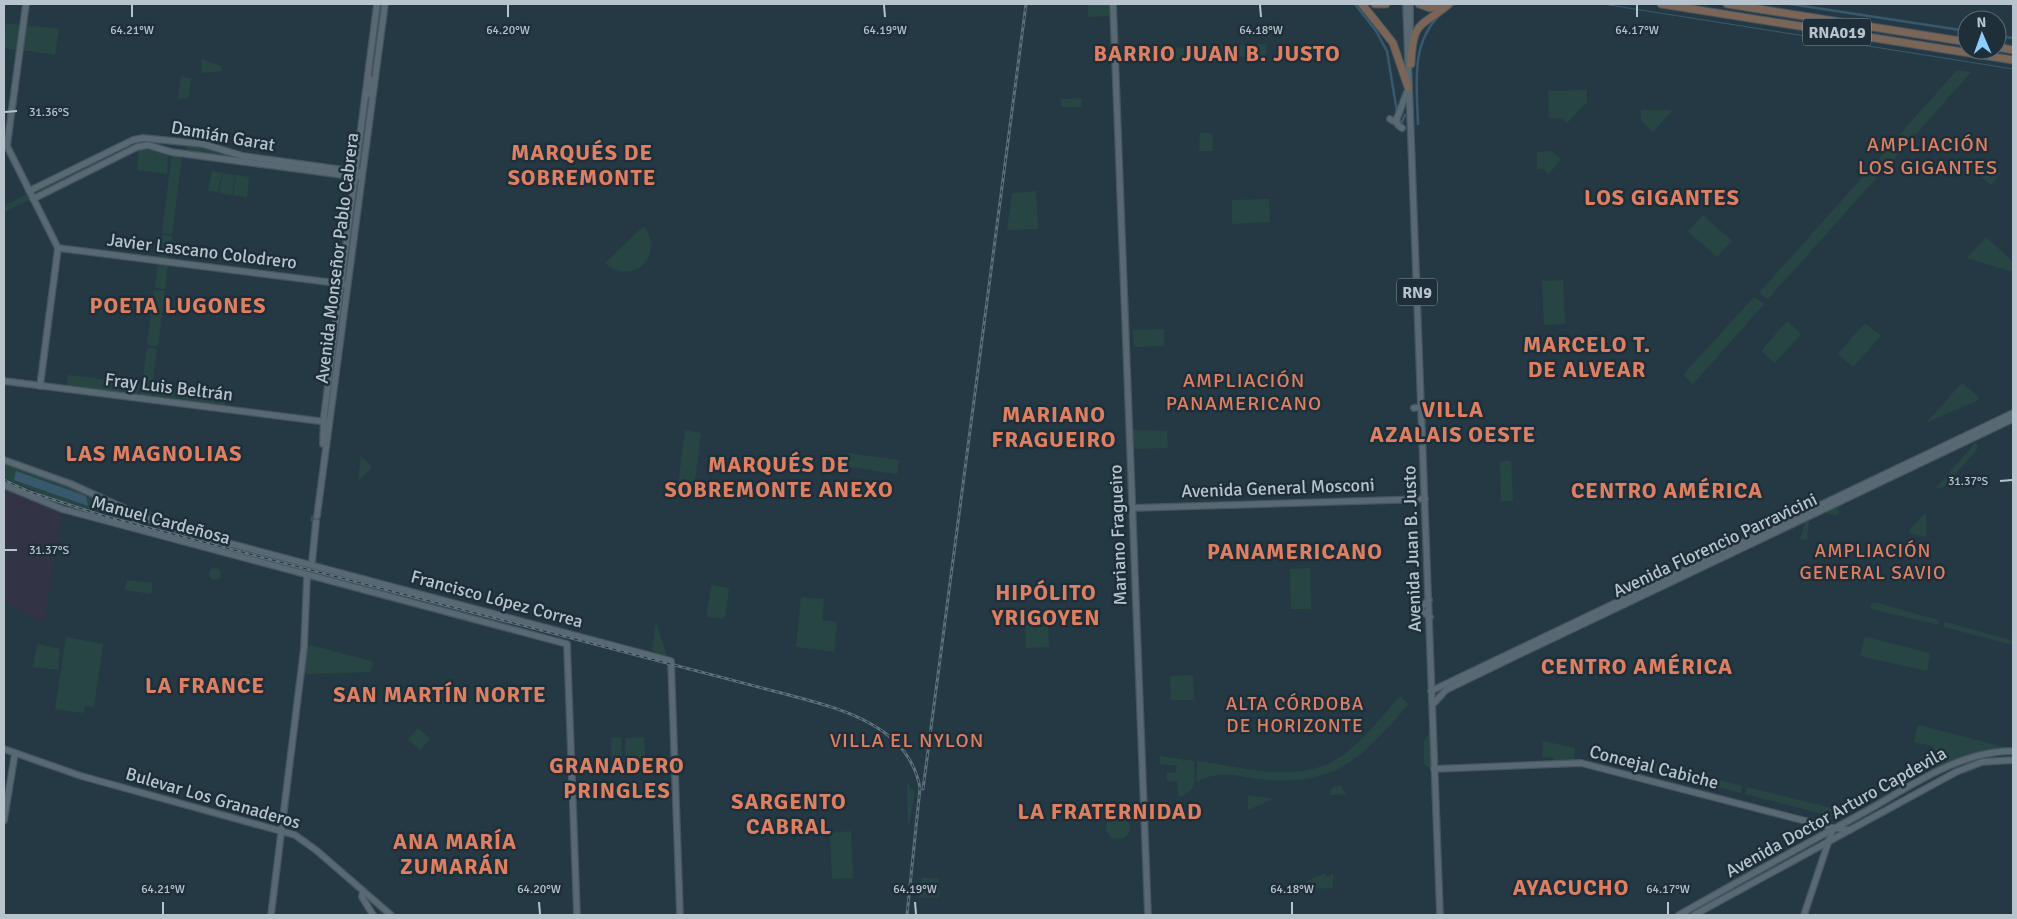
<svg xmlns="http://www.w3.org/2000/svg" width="2017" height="919" viewBox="0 0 2017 919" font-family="Signika,sans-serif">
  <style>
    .medical { fill: #323445 }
    .green { fill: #274643 }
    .water { fill: #38596d }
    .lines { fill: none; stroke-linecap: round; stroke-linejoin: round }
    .stream { stroke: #38596d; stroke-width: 1 }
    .canal { stroke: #38596d; stroke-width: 2.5 }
    .major-tunnel { stroke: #3b4e5a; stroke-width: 5.5; stroke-dasharray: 5.5 3; stroke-linecap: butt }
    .major-casing { stroke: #465661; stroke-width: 8 }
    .highway-casing { stroke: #44545f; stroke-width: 9 }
    .major { stroke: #586974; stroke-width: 5.5 }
    .highway { stroke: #7b6556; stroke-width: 7 }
    .rail-casing { stroke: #5c6f7b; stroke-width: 3 }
    .rail { stroke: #1e2f3a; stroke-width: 1; stroke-dasharray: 4; stroke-linecap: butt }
    .ticks { fill: none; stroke: #b7c4ce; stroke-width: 2 }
    .labels { text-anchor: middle; stroke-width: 5; stroke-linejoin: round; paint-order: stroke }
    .shield { fill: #1e2f3a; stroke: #8997a2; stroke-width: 1 }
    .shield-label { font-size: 16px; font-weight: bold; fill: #b7c4ce }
    .street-label { font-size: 18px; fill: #b7c4ce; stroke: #1e2f3a }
    .neighbourhood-label { font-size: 19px; letter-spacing: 1px; fill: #de7f62; stroke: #1e2f3a }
    .quarter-label { font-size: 20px; letter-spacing: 1px; fill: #de7f62; stroke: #1e2f3a }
    .district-label { font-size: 22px; font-weight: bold; letter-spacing: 1px; fill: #de7f62; stroke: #1e2f3a }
    .ticks-label { font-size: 12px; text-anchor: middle; fill: #b7c4ce; stroke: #1e2f3a; stroke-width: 5; stroke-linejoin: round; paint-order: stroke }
  </style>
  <rect width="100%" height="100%" fill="#253945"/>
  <!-- medical -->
  <path class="medical" d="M4 487 54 510 62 511 44 623 4 602Z"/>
  <!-- green -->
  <g class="green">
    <path d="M380 4H383L371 96 366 98 370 93 371 63Z"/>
    <path d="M1088 4H1109V16L1088 17Z"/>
    <path d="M6 23 21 25 18 50 4 48Z"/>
    <path d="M25 25 59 29 55 55 22 50Z"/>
    <path d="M1266 44V56L1195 57 1194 47Z"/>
    <path d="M1191 47 1192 59 1118 61 1117 50Z"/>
    <path d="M202 59 221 66 222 71 202 73Z"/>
    <path d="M1957 70 1971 72 1908 143 1895 140Z"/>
    <path d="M181 76 191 79 188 99 178 98Z"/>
    <path d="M1587 90V102L1567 123 1562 118H1549L1548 91Z"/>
    <path d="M1082 98 1081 107H1061V99Z"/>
    <path d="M367 104 366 140 361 170 358 169Z"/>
    <path d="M1641 110H1672L1653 132 1641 120Z"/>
    <path d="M1200 133H1212L1213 151H1199Z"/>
    <path d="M187 143 352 173 187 153Z"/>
    <path d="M1893 143 1905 146 1768 299 1759 293Z"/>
    <path d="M147 146 168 154 167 174 137 170 139 149Z"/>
    <path d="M1551 151 1561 159 1549 174 1543 169H1537V152Z"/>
    <path d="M172 154 182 156 172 234 162 233Z"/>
    <path d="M99 159 101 163 35 196 33 192Z"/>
    <path d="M1981 168 1999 170 2000 174 1991 185 1976 172Z"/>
    <path d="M212 171 222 173 218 192 208 191Z"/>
    <path d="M223 173 235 175 232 195 219 193Z"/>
    <path d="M236 175 249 177 247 197 233 195Z"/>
    <path d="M1036 191 1038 229 1007 230 1012 193Z"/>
    <path d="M28 194 31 199 4 212V206Z"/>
    <path d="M1269 199 1270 222 1232 224V200Z"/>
    <path d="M1703 215 1732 241 1717 257 1688 231Z"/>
    <path d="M644 226C665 257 633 287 605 263Z"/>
    <path d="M162 235 172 236 169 260 158 259Z"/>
    <path d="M1986 237 2013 262V272L1967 258Z"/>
    <path d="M158 262 168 264 165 289 155 288Z"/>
    <path d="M1563 280 1565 324 1544 325 1542 281Z"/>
    <path d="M342 288 343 316 326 420Z"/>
    <path d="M154 290 165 291 158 346 147 345Z"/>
    <path d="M1754 297 1764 304 1693 384 1683 375Z"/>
    <path d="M1787 321 1801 334 1775 363 1761 351Z"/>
    <path d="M1865 323 1881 336 1853 367 1838 354Z"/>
    <path d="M1164 329V346L1134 347 1133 330Z"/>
    <path d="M147 348 157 349 151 397 140 396Z"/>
    <path d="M68 375 140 384 138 395 67 386Z"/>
    <path d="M1962 383 1979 397 1978 400 1926 423Z"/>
    <path d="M154 387 226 396 225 407 153 398Z"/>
    <path d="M685 430 701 433 694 489 678 487Z"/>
    <path d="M1132 430 1167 431 1168 448 1134 449Z"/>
    <path d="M1976 442 1978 448 1945 486 1935 489Z"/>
    <path d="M847 453 899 460 897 474 845 466Z"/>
    <path d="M361 456 372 467 359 480H358Z"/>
    <path d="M1500 461H1511L1513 501H1501Z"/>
    <path d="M4 463 90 495 133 517 132 522 49 497 4 478Z"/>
    <path d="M1838 505 1840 507 1837 516 1822 512Z"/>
    <path d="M139 507 159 514 158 521 139 513Z"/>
    <path d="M1926 512V537L1909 533V531Z"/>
    <path d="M1806 520H1809L1807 540 1800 539Z"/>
    <circle cx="215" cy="574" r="6"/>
    <path d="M1310 568 1311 609H1291L1290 569Z"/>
    <path d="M127 580 153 583 151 594 125 590Z"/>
    <path d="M711 585 729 588 725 617 723 619 708 617 707 614Z"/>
    <path d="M801 597 824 599 822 620 837 622 834 652 796 647Z"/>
    <path d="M1874 602 1938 620 1939 625 1871 609V604Z"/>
    <path d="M656 622 667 657 666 658 652 651Z"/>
    <path d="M1946 622 2013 641V645L1944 627V623Z"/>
    <path d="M1048 624 1049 647 1026 648 1025 625Z"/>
    <path d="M66 637 103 644 94 707 85 706 84 713 55 709Z"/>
    <path d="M1867 637 1929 653 1930 655 1927 671 1860 656 1864 638Z"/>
    <path d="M37 644 60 649 58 670 33 667Z"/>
    <path d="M310 645 371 661 373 663 370 672 307 674 304 671 308 646Z"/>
    <path d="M1193 675 1194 700H1171L1170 676Z"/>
    <path d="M1400 696 1409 704C1362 757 1336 788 1260 779 1236 776 1220 769 1196 782L1197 761C1244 767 1301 786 1343 755 1365 739 1382 716 1400 696Z"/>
    <path d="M1918 725 2012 749 1978 752 1926 775 1934 746 1914 742Z"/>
    <path d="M418 728 430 739 420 750 408 739Z"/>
    <path d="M1431 730 1432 767 1430 768 1424 764V742Z"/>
    <path d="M644 737 645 762 626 763 625 738Z"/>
    <path d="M611 738H621L622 763 612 764Z"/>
    <path d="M1543 741 1575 748 1574 760 1554 761V758L1542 757Z"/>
    <path d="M1621 755 1742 786 1741 793 1619 762Z"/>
    <path d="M1160 756 1194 761C1194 781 1199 789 1179 797L1177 782 1167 781V772L1176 773 1177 766 1160 764Z"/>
    <path d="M907 783 915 793 909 825 908 823Z"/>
    <path d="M1340 785 1346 794 1330 795 1332 788Z"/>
    <path d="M1747 787 1836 809 1834 817 1745 794Z"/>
    <path d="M1248 795 1273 799 1248 810Z"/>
    <circle cx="1118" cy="827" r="12"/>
    <path d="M851 831 853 878 832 879 830 833Z"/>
    <path d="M1325 873 1326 877 1333 874V888L1307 889 1306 882Z"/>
    <path d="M922 878H939V898H919Z"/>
  </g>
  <!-- water -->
  <path class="water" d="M16 471 86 496 88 506 14 480Z"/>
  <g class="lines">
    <!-- stream -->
    <path class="stream" d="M1603 4 2013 69"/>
    <!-- canal -->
    <g class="canal">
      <path d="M1355 4 1376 31 1387 51 1397 112"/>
      <path d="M1790 4 1967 31"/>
      <path d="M1997 36 2013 38"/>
      <path d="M1402 122 1405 115"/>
      <path d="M1418 124C1417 86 1410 43 1440 15"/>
    </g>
    <!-- major-tunnel -->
    <g class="major-tunnel">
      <path d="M313 522 314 516"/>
      <path d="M307 577 309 561"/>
    </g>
    <defs>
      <g id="major">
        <path d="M26 4 7 146 58 248 40 386"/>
        <path d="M1113 4 1148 915"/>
        <path d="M1406 4 1440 915"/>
        <path d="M1410 4V38"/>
        <path d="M365 97 369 93 370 79"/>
        <path d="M1390 119 1393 121 1397 120"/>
        <path d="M1402 128 1398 125 1396 121 1407 92"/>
        <path d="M29 191 133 140 143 138 203 144 243 156 359 172"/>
        <path d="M33 199 137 147 148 145 171 152 358 177"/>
        <path d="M58 248 344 284"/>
        <path d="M4 381 327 422"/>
        <path d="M1414 408 1421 407"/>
        <path d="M323 444 324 416 377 4"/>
        <path d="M4 460 71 484 159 524 183 531 671 661 680 915"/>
        <path d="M4 485 62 509 567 644 577 915"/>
        <path d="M1132 508 1425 499"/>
        <path d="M317 516 385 4"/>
        <path d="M134 528 137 514"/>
        <path d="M312 562 316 522"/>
        <path d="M1429 600 1419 609 1430 617"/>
        <path d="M1431 691 2013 413"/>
        <path d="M1434 703 1446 690 1518 655 2013 419"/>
        <path d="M4 749 81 776 295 835 316 850 391 915"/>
        <path d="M1434 769 1581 763 1833 828 1850 830"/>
        <path d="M4 820 15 753"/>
        <path d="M363 891 362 897 373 915"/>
        <path d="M271 915 304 648 307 577"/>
        <path d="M1679 915C1739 881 1800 847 1861 814 1908 788 1958 751 2013 751"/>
        <path d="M1694 915 1956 772 1982 762 2013 760"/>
        <path d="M1804 915 1833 828"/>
      </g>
      <g id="highway">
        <path d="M1362 4 1393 43 1408 87"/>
        <path d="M1375 4H1386"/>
        <path d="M1419 4 1430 8 1442 5"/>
        <path d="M1661 4 2013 60"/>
        <path d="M1727 4 1967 42"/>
        <path d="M1997 47 2013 50"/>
        <path d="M1411 64C1413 20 1419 29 1449 4"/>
      </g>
    </defs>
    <!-- major casing -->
    <use href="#major" class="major-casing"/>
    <!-- highway casing -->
    <use href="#highway" class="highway-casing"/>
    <!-- major -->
    <use href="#major" class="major"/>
    <!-- highway -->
    <use href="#highway" class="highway"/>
    <defs>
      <g id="rail">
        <path d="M4 480 30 492 104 516 789 695C842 709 909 726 920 788L907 915"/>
        <path d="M923 789 1026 4"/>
      </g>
    </defs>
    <!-- rail casing -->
    <use href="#rail" class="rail-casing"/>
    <!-- rail -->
    <use href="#rail" class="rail"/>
  </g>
  <!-- ticks -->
  <path class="ticks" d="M132 5V17M508 5V17M884 5 885 17M1260 5 1261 17M1637 5V17M5 112 17 111M2000 481 2012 480M5 550H17M163 902V914M539 902 540 914M915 902 916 914M1292 902V914M1668 902V914"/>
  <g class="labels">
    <!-- shield labels -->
    <g class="shield">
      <rect x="1803" y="18.5" width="68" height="27" rx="4"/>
      <rect x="1397" y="278.5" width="40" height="27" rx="4"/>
    </g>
    <g class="shield-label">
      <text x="1837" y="38">RNA019</text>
      <text x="1417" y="298">RN9</text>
    </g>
    <!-- street labels -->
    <g class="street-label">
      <text transform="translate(223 136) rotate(10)" y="6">Damián Garat</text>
      <text transform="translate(202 251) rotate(7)" y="6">Javier Lascano Colodrero</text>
      <text transform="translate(337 258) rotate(-83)" y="6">Avenida Monseñor Pablo Cabrera</text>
      <text transform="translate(169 387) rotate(7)" y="6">Fray Luis Beltrán</text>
      <text transform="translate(1278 488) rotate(-2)" y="6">Avenida General Mosconi</text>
      <text transform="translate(161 520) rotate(15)" y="6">Manuel Cardeñosa</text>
      <text transform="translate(1118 535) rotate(-92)" y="6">Mariano Fragueiro</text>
      <text transform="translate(1715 545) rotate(-25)" y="6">Avenida Florencio Parravicini</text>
      <text transform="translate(1412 549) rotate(-92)" y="6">Avenida Juan B. Justo</text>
      <text transform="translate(497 599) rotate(15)" y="6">Francisco López Correa</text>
      <text transform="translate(1654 767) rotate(14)" y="6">Concejal Cabiche</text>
      <text transform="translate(213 798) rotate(16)" y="6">Bulevar Los Granaderos</text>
      <text transform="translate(1836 812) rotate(-29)" y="6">Avenida Doctor Arturo Capdevila</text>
    </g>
    <!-- neighbourhood labels -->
    <g class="neighbourhood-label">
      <text x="1873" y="557">AMPLIACIÓN<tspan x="1873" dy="22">GENERAL SAVIO</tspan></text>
      <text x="1295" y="710">ALTA CÓRDOBA<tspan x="1295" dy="22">DE HORIZONTE</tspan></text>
    </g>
    <!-- quarter labels -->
    <g class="quarter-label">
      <text x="1928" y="151">AMPLIACIÓN<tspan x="1928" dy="23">LOS GIGANTES</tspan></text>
      <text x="1244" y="387">AMPLIACIÓN<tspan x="1244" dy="23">PANAMERICANO</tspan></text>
      <text x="907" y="747">VILLA EL NYLON</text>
    </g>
    <!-- district labels -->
    <g class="district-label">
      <text x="1217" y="61">BARRIO JUAN B. JUSTO</text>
      <text x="582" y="160">MARQUÉS DE<tspan x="582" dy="25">SOBREMONTE</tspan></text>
      <text x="1662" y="205">LOS GIGANTES</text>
      <text x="178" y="313">POETA LUGONES</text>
      <text x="1587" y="352">MARCELO T.<tspan x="1587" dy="25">DE ALVEAR</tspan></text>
      <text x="1453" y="417">VILLA<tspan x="1453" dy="25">AZALAIS OESTE</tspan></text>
      <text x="1054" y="422">MARIANO<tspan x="1054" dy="25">FRAGUEIRO</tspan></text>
      <text x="154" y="461">LAS MAGNOLIAS</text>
      <text x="779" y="472">MARQUÉS DE<tspan x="779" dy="25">SOBREMONTE ANEXO</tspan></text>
      <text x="1667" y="498">CENTRO AMÉRICA</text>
      <text x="1295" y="559">PANAMERICANO</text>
      <text x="1046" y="600">HIPÓLITO<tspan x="1046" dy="25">YRIGOYEN</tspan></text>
      <text x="1637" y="674">CENTRO AMÉRICA</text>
      <text x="205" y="693">LA FRANCE</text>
      <text x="440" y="702">SAN MARTÍN NORTE</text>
      <text x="617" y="773">GRANADERO<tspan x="617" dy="25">PRINGLES</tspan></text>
      <text x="789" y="809">SARGENTO<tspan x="789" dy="25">CABRAL</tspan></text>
      <text x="1110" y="819">LA FRATERNIDAD</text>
      <text x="455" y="849">ANA MARÍA<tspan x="455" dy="25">ZUMARÁN</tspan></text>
      <text x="1571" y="895">AYACUCHO</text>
    </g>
  </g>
  <g class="ticks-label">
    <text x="132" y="34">64.21°W</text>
    <text x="508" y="34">64.20°W</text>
    <text x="885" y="34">64.19°W</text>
    <text x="1261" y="34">64.18°W</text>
    <text x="1637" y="34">64.17°W</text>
    <text x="49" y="116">31.36°S</text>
    <text x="1968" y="485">31.37°S</text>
    <text x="49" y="554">31.37°S</text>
    <text x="163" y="893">64.21°W</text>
    <text x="539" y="893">64.20°W</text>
    <text x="915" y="893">64.19°W</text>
    <text x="1292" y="893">64.18°W</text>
    <text x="1668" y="893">64.17°W</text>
  </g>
  <!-- border -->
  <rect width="2017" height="919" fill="none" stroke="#b7c4ce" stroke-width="10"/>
  <!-- north arrow -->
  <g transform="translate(1982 35) rotate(358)"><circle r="24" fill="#1e2f3a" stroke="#5b6b75"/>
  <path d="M0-4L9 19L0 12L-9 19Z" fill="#8bcfff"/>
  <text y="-8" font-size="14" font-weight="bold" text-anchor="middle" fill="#b7c4ce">N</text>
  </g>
</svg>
